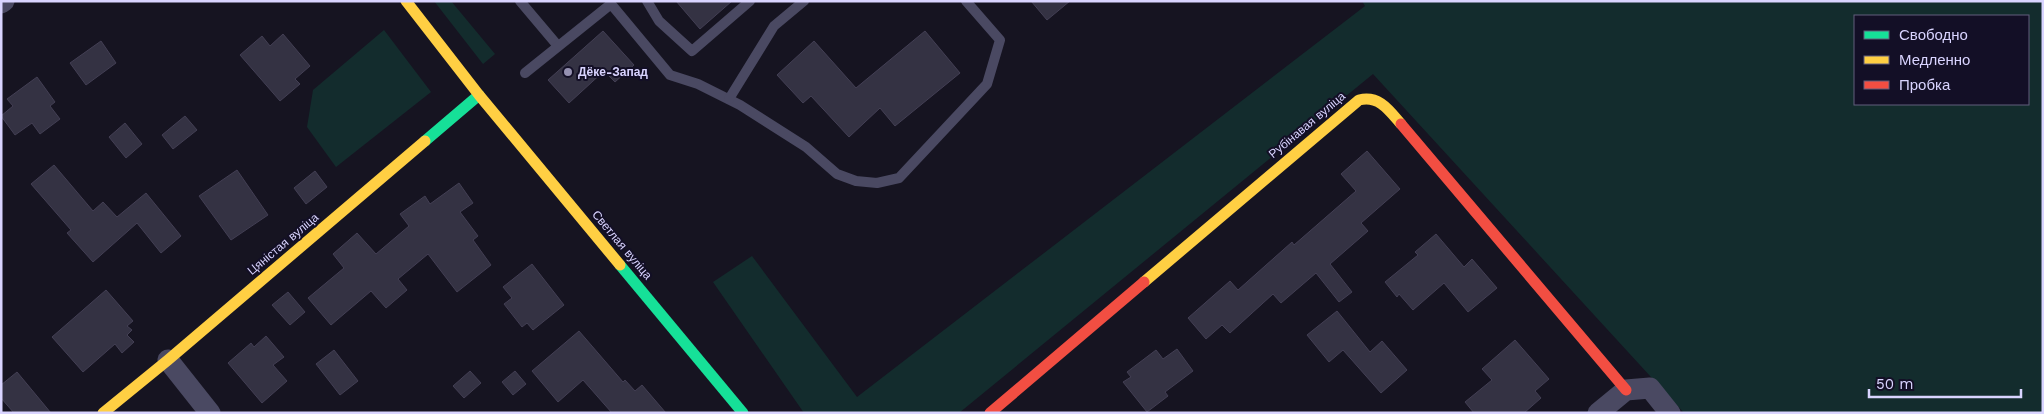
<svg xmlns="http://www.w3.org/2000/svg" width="2044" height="414" viewBox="0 0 2044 414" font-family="'Work Sans',sans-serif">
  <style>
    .green { fill: #132c2d; fill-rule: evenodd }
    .building { fill: #343243; stroke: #433f54 }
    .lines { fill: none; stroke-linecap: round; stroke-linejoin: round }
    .lane { stroke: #4a4962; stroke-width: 10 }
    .street { stroke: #4a4962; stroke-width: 21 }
    .fast { stroke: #16e098; stroke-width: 11 }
    .slow { stroke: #ffcf43; stroke-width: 11 }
    .jam { stroke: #f24e42; stroke-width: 11 }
    .poi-dot { fill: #9591b1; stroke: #130f26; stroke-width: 2 }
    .labels { text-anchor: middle; stroke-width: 4; stroke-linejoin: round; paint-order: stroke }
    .poi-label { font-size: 12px; font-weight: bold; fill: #d9d4ff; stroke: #130f26; text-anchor: start }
    .street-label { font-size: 12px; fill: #d9d4ff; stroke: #130f26 }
  </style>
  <rect width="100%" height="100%" fill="#161421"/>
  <!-- green -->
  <g class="green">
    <path d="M434 1H451L495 54 483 64Z"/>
    <path d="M1362 1H2043V413H1684L1373 74 959 413H804L713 282 752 256 857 397 1365 6ZM1855 16H2028V104H1855Z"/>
    <path d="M384 30 431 92 336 167 307 127 313 90Z"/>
  </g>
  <!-- building -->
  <g class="building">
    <path d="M676 1H732L700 29Z"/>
    <path d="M1031 1H1070L1047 20Z"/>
    <path d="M603 31 634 65 615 82 604 71 569 103 548 80Z"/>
    <path d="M925 31 960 73 895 126 880 108 849 137 811 96 803 103 777 75 814 41 856 88Z"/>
    <path d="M283 34 310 66 295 79 300 84 280 101 240 55 262 36 270 46Z"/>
    <path d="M101 41 116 63 86 85 70 63Z"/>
    <path d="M37 77 55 102 50 106 60 119 40 134 32 123 15 135 1 116 13 106 7 99Z"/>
    <path d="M185 116 197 130 173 149 162 135Z"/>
    <path d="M125 123 142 144 126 158 109 137Z"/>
    <path d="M1367 151 1400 189 1361 223 1368 231 1330 264 1352 292 1339 302 1316 273 1281 303 1273 294 1230 333 1222 325 1206 339 1188 318 1230 281 1238 290 1292 242 1294 245 1356 191 1341 174Z"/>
    <path d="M54 165 93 211 103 202 117 217 146 193 181 236 161 253 137 223 93 262 67 233 71 230 31 184Z"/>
    <path d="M237 170 268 215 231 240 199 196Z"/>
    <path d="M315 171 327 187 306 204 294 188Z"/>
    <path d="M459 183 473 203 460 212 478 236 473 240 491 265 457 292 428 254 398 279 407 290 386 308 371 291 331 325 308 298 344 268 333 254 357 233 376 254 409 226 400 214 425 196 430 204Z"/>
    <path d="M1436 234 1464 267 1472 259 1497 288 1468 312 1444 283 1413 310 1399 294 1397 297 1385 282 1418 255 1415 252Z"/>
    <path d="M532 264 564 305 533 330 527 323 522 327 504 304 512 298 503 287Z"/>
    <path d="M106 290 133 321 127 326 132 330 127 335 134 342 122 353 115 344 83 372 52 337Z"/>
    <path d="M288 292 305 312 290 325 272 305Z"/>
    <path d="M1337 311 1370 352 1382 341 1407 370 1381 393 1343 350 1329 362 1307 335Z"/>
    <path d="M579 331 623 382 625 380 635 391 642 385 666 413H612L583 380 558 402 532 371Z"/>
    <path d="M266 336 284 357 273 365 287 381 262 403 228 363 251 343 254 347Z"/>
    <path d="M1515 340 1549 379 1535 391 1541 398 1524 413H1474L1465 402 1492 380 1482 369Z"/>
    <path d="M1177 349 1193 371 1165 392 1168 396 1147 412 1123 382 1131 377 1127 372 1156 350 1163 359Z"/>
    <path d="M334 350 358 381 340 395 316 364Z"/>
    <path d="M470 371 481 383 464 398 453 386Z"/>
    <path d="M515 371 526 384 513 395 502 382Z"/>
    <path d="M17 372 51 413H14L1 398V385Z"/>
  </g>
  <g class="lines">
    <!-- lane -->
    <g class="lane">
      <path d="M520 1 558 46"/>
      <path d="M647 1 659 21 692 51 750 1"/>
      <path d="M525 73 611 4 670 75 698 84 740 105 806 147 837 174 856 181 877 183 899 178 987 84 1000 40 966 1"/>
      <path d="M729 99 774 26 804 1"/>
    </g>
    <!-- street -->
    <g class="street">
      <path d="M1 3 4 1"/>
      <path d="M168 360 210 413"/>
      <path d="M1598 413 1626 390 1650 388 1670 413"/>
    </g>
    <!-- fast -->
    <g class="fast">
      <path d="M425 141 479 95"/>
      <path d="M620 265 743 413"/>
    </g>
    <!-- slow -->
    <g class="slow">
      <path d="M406 1 479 95 620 265"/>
      <path d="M1144 282 1359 100C1379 95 1389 110 1401 124"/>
      <path d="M103 413 168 360 425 141"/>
    </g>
    <!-- jam -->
    <g class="jam">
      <path d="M1401 124 1626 390"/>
      <path d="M990 413 1144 282"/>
    </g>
  </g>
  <!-- markers -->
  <circle class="poi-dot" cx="568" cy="72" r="5"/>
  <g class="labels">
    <!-- poi labels -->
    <g class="poi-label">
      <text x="578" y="76">Дёке-Запад</text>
    </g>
    <!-- street labels -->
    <g class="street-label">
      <text transform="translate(1307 125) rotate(-40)" y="4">Рубінавая вуліца</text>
      <text transform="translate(283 244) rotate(-40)" y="4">Цяністая вуліца</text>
      <text transform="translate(622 245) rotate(50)" y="4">Светлая вуліца</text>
    </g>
  </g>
  <!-- border -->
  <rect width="2044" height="414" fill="none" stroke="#d9d4ff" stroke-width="5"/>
  <!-- legend -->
  <rect x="1854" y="15" width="175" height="90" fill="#130f26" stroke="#625e7d"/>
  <rect x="1864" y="31" width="25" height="8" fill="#16e098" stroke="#625e7d"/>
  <text x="1899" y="40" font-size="15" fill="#d9d4ff">Свободно</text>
  <rect x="1864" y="56" width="25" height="8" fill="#ffcf43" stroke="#625e7d"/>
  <text x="1899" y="65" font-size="15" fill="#d9d4ff">Медленно</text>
  <rect x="1864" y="81" width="25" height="8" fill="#f24e42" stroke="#625e7d"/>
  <text x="1899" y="90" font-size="15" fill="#d9d4ff">Пробка</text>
  <!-- scale -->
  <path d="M1869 389v8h152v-8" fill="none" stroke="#d9d4ff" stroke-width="2.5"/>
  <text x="1876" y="389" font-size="15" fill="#d9d4ff" stroke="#130f26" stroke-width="4" paint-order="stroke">50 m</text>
</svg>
